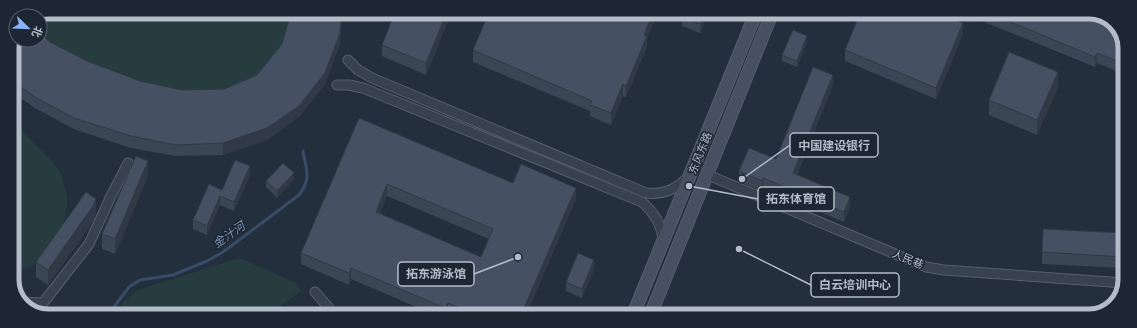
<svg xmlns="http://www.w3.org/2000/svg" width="1137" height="328" viewBox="0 0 1137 328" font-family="Inter,'Noto Sans SC',sans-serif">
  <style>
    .green { fill: #263c3f }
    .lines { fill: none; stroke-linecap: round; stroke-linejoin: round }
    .stream { stroke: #394c67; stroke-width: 3 }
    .minor-casing { stroke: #565f6c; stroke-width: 11 }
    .secondary-casing { stroke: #565f6c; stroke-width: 14 }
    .minor { stroke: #38414e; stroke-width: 9 }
    .secondary { stroke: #465061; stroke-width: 12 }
    .wall { fill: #3b4654; fill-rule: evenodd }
    .shaded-wall { fill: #303945 }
    .building { fill: #455162; stroke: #303945; fill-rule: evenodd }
    .labels { text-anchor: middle; stroke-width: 3; stroke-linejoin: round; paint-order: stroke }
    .street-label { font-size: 11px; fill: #b4bcc9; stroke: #1d2633 }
    .water-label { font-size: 12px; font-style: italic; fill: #7c92b1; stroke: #1d2633 }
    .rim { fill: none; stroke: #b4bcc9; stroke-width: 5 }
    .leader { fill: none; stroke: #b4bcc9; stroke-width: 1.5 }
    .callout-dot { fill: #b4bcc9; stroke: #1d2633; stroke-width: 1.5 }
    .callout { fill: #1d2633; stroke: #b4bcc9; stroke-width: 1.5 }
    .callout-label { font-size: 12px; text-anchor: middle; font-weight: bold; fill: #b4bcc9 }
  </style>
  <rect width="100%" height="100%" fill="#242f3e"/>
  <!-- green -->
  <g class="green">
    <path d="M48 12H342L340 44 325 84 299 117 267 140 131 148 74 129 35 108 12 92 16 40H40V16H38Z"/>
    <path d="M12 120 56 166 62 176 67 196V206L63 227 39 260 31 266 12 273Z"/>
    <path d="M239 258 296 283 301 291 267 315H114L124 301 138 290Z"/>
  </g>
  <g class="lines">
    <!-- stream -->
    <path class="stream" d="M108 315 129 287 140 280 173 275 207 261 223 252 299 195C312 178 306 170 303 151"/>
    <defs>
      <g id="minor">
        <path d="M348 60 358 70 372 78 646 193C662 195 677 189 688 177"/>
        <path d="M337 85H349L363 88 642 202C655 213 662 225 663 241"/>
        <path d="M708 175 926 267 944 270 1124 283"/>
        <path d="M315 292 335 315"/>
        <path d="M20 302 43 303 89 244 111 196 128 163"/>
      </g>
      <g id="secondary">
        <path d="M633 315 756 13"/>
        <path d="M650 316 772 13"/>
      </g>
    </defs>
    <!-- minor casing -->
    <use href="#minor" class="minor-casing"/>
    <!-- secondary casing -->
    <use href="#secondary" class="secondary-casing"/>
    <!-- minor -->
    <use href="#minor" class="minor"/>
    <!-- secondary -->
    <use href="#secondary" class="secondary"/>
  </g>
  <!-- wall -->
  <g class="wall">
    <path d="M290 12H342L340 44 325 84 299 117 267 140 223 155 176 156 131 148 74 129 35 108 12 92V48L50 42 87 61 140 81 182 90 224 89 257 75 282 44 290 14Z"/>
    <path d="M450 12V16L426 75 382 56V45Z"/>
    <path d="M684 13H708L700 33 682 26V17Z"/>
    <path d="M975 13H1098L1125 45V75L1097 63 1095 67 982 21V16Z"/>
    <path d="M963 34 936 99 845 61V50Z"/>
    <path d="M647 38V47L626 97 623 96 611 125 590 116V111L473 62V50Z"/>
    <path d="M807 42 797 67 782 61V55Z"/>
    <path d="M833 85 797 175 850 207 844 222 763 188 762 191 739 182V171L776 159Z"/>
    <path d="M1058 87 1037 135 989 115V100Z"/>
    <path d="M359 118 513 183 576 199 526 315H451L448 314 447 315H435L351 279 349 285 301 264V253ZM387 196 489 239 481 257 380 213Z"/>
    <path d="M250 175 234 211 220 205 207 235 193 229V220L222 190Z"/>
    <path d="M148 176 115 254 102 249V234Z"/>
    <path d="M294 179 277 198 266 187V181Z"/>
    <path d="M96 214 93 221 48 285 36 277V262Z"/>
    <path d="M1124 233V268L1042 264V252Z"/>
    <path d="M594 269 582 298 566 291V282Z"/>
  </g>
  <!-- shaded-wall -->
  <g class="shaded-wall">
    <path d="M341 12H342L340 44 325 84 299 117 267 140 223 155V143Z"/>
    <path d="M447 12H450V16L426 75V63Z"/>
    <path d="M653 13H658L647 38V47L626 97V86L644 35Z"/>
    <path d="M705 13H708L700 33V24Z"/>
    <path d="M963 23V34L936 99V88Z"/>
    <path d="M807 36V42L797 67V61Z"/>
    <path d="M1097 53V63L1095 67V57Z"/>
    <path d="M1058 72V87L1037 135V120Z"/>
    <path d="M833 75V85L793 184V173Z"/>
    <path d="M623 84V96L611 125V113Z"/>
    <path d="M148 161V176L115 254V239Z"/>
    <path d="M250 166V175L234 211V202Z"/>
    <path d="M294 173V179L277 198V191Z"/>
    <path d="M763 178V188L762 191V181Z"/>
    <path d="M387 184V196L376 223V212Z"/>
    <path d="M576 188V199L526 315H521Z"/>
    <path d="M220 196V205L207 235V226Z"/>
    <path d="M850 197V207L844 222V212Z"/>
    <path d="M96 199V214L93 221 48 285V270Z"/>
    <path d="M594 260V269L582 298V289Z"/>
    <path d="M351 268V279L349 285V273Z"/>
    <path d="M448 303V314L447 315H445V308Z"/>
  </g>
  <!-- building -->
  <g class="building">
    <path d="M291 12H341L340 33 325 73 299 106 267 128 223 143 176 145 131 136 74 118 35 97 12 81V48L16 38V40H40V33L50 42 87 61 140 81 182 90 224 89 257 75 282 44Z"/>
    <path d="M395 12H447L426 63 382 45Z"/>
    <path d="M489 12 653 13 644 35 647 36 626 86 623 84 611 113 590 105 592 101 473 50Z"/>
    <path d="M684 13H705L700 24 682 17Z"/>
    <path d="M860 13H939L963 23 936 88 845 50Z"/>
    <path d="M989 13H1098L1116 24 1125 45V64L1097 53 1095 57Z"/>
    <path d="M793 30 807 36 797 61 782 55Z"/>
    <path d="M1009 52 1058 72 1037 120 989 100Z"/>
    <path d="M813 67 833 75 793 173 850 197 844 212 763 178 762 181 739 171 749 148 776 159Z"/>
    <path d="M359 118 513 183 521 164 576 188 521 315H478L448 303 445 308 351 268 349 273 301 253ZM387 184 493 229 481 257 376 212Z"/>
    <path d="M136 156 148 161 115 239 102 234Z"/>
    <path d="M235 160 250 166 234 202 220 196 207 226 193 220 209 184 222 190Z"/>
    <path d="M283 163 294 173 277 191 266 181Z"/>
    <path d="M86 192 96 199 93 206 48 270 36 262Z"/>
    <path d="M1043 229 1124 233V257L1042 252Z"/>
    <path d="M578 253 594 260 582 289 566 282Z"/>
    <path d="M269 310 280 315H266Z"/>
  </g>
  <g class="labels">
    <!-- street labels -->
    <g class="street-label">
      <text transform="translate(700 153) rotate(-68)" y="4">东风东路</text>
      <text transform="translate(908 259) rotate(22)" y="4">人民巷</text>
    </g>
    <!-- water labels -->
    <g class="water-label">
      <text transform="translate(229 235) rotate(-35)" y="4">金汁河</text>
    </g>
  </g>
  <!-- crop -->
  <path d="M0 0H1137V328H0ZM48 19H1089A29 29 0 0 1 1118 48V280A29 29 0 0 1 1089 309H48A29 29 0 0 1 19 280V48A29 29 0 0 1 48 19Z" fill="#1d2633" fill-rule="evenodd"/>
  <path class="rim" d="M48 19H1089A29 29 0 0 1 1118 48V280A29 29 0 0 1 1089 309H48A29 29 0 0 1 19 280V48A29 29 0 0 1 48 19Z"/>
  <!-- callouts -->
  <path class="leader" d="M742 179L790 145M689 186L758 199M518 257L474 274M739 249L811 285"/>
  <g class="callout-dot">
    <circle cx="742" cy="179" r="4"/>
    <circle cx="689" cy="186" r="4"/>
    <circle cx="518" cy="257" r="4"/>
    <circle cx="739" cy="249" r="4"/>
  </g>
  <g class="callout">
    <rect x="790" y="133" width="88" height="24" rx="4"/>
    <rect x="758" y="187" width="76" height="24" rx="4"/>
    <rect x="398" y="262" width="76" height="24" rx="4"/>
    <rect x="811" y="273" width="88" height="24" rx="4"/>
  </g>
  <g class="callout-label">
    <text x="834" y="150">中国建设银行</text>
    <text x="796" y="203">拓东体育馆</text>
    <text x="436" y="278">拓东游泳馆</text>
    <text x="855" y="289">白云培训中心</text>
  </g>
  <!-- north arrow -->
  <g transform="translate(28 28) rotate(113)"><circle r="19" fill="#1d2633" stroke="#59626f"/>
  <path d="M0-3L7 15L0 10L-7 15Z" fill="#8ab4f8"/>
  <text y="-6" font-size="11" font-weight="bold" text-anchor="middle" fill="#b4bcc9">北</text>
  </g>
</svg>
